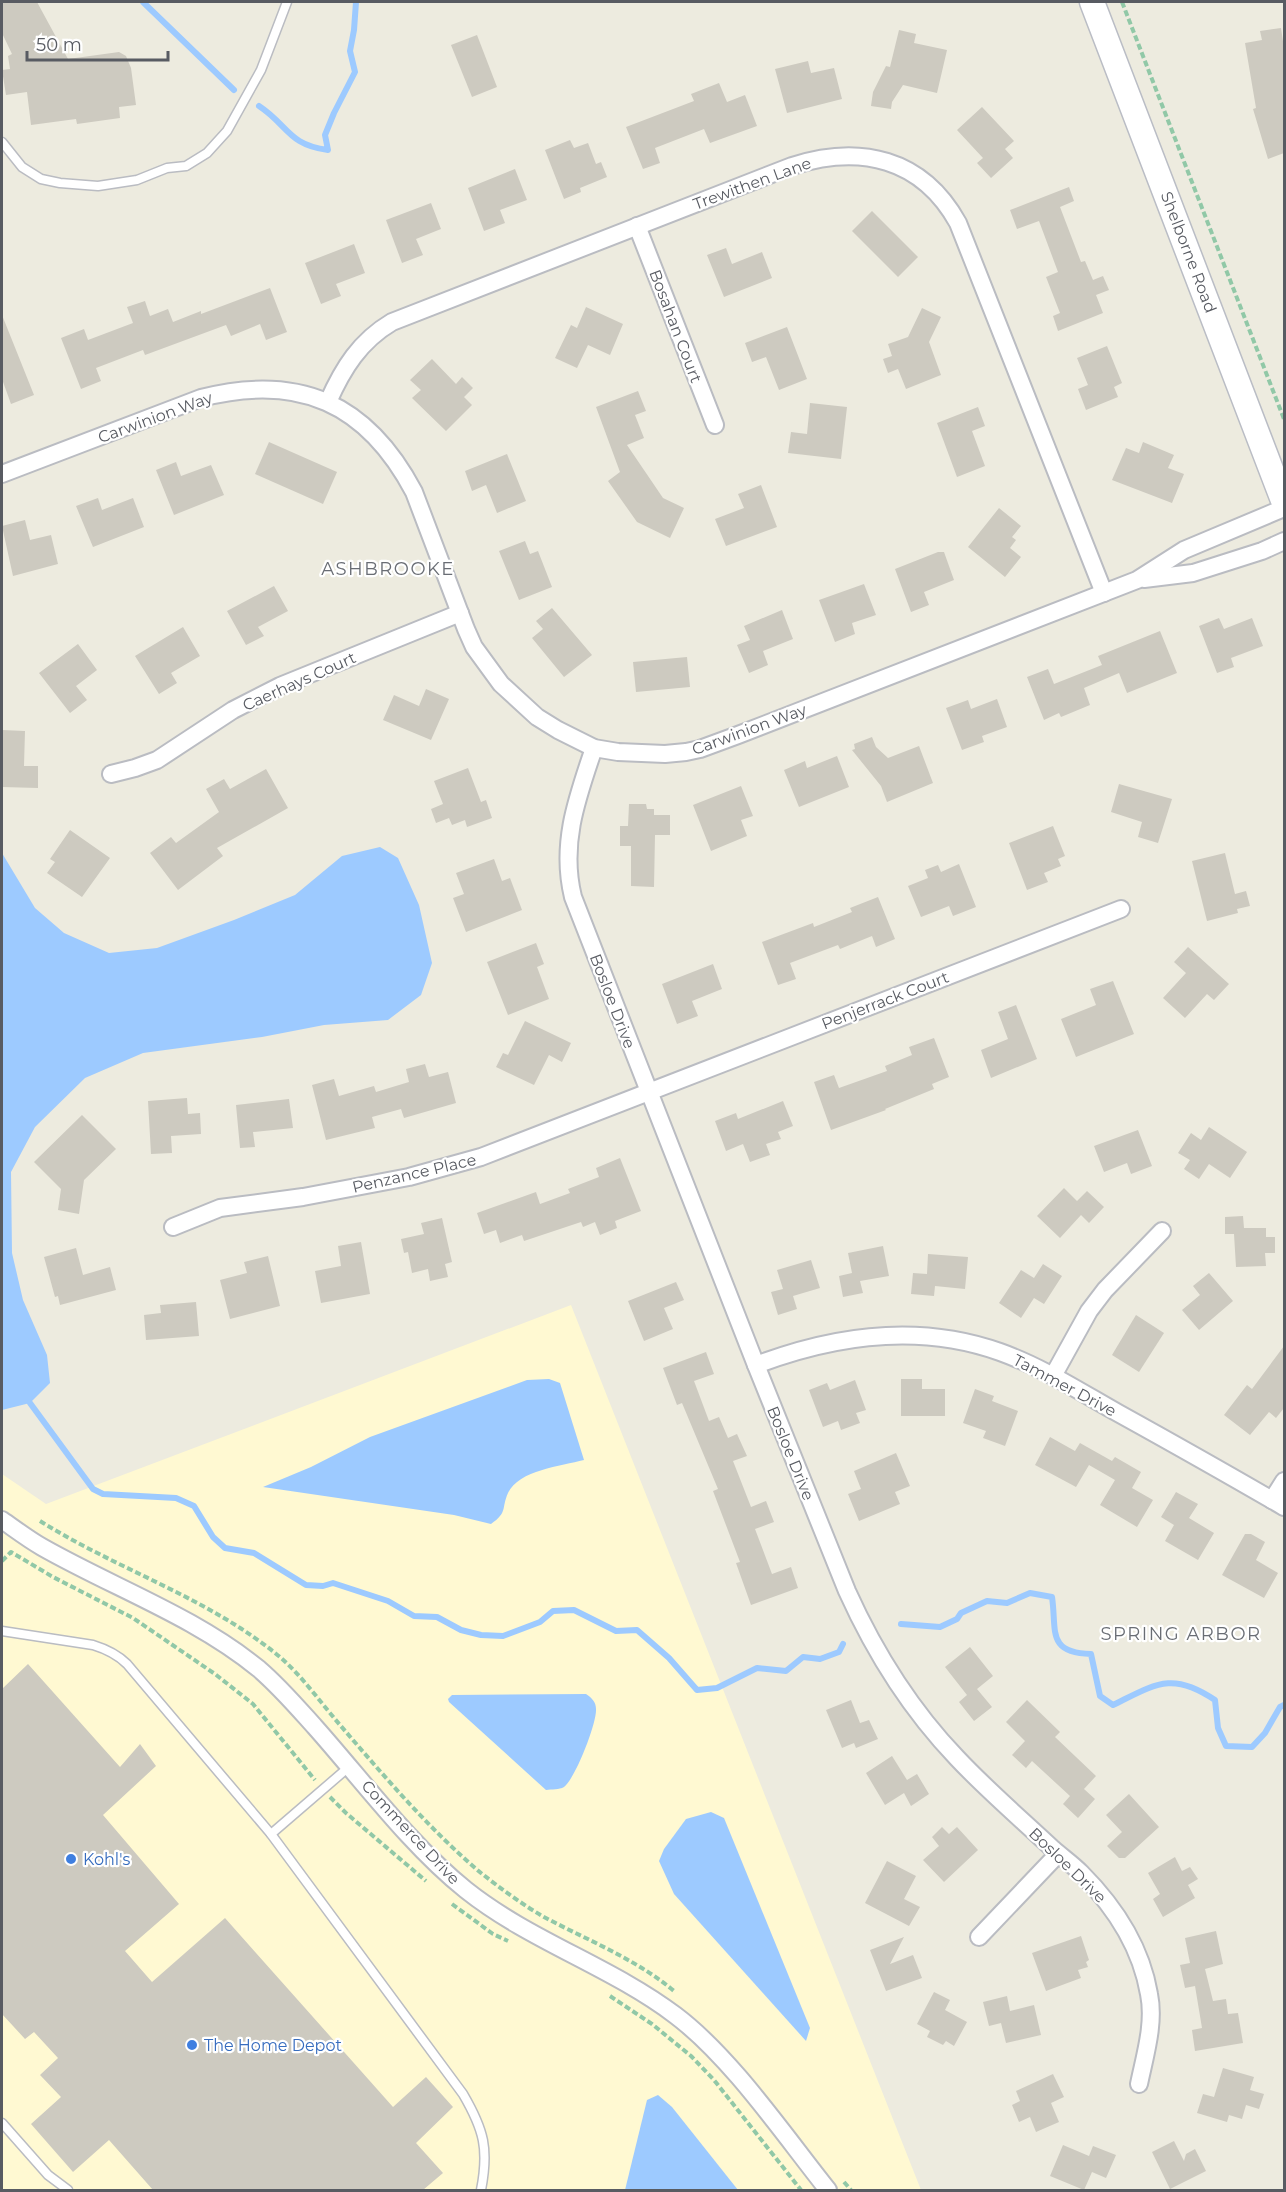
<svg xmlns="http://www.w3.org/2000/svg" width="1286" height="2192" viewBox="0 0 1286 2192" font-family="Montserrat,sans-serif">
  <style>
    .commercial { fill: #fff9d2 }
    .water { fill: #9dcaff }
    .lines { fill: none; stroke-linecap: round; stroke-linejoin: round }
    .stream { stroke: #9dcaff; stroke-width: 6 }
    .building { fill: #cdcac0 }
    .lane-casing { stroke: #babcc2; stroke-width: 11 }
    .street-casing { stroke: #babcc2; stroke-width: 20 }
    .secondary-casing { stroke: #babdc5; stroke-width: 27 }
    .path { stroke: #91c8a7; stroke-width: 4; stroke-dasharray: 6 3; stroke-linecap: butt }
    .lane { stroke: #fff; stroke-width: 8 }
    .street { stroke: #fff; stroke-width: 16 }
    .secondary { stroke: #fff; stroke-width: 24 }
    .shop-dot { fill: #3f7fe0; stroke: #fff; stroke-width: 2 }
    .labels { text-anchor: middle; stroke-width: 4.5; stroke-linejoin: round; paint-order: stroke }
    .street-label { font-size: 16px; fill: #585b62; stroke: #fff }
    .shop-label { font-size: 16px; fill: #366cbe; stroke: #fff; text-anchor: start }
    .neighbourhood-label { font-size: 18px; letter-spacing: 1.5px; fill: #696d74; stroke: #fff }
  </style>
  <rect width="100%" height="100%" fill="#edebdf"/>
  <!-- commercial -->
  <path class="commercial" d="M571 1305 921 2190H2V1474L46 1504Z"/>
  <!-- water -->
  <g class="water">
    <path d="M380 847 398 858 419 905 432 963 421 995 388 1020 324 1025 262 1037 143 1053 85 1078 35 1127 11 1172 12 1253 23 1300 47 1355 50 1383 30 1403 2 1410V853L35 908 64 933 109 953 157 948 234 920 295 895 342 856Z"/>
    <path d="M549 1379 560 1383 584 1460C561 1466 519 1470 508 1493 501 1509 508 1512 491 1524L454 1515 263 1487 311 1467 370 1437 527 1380Z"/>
    <path d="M586 1694C592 1698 596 1702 596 1709 597 1723 575 1779 564 1787 559 1790 552 1789 546 1790L449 1702 448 1699 452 1695Z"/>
    <path d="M711 1812 724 1818 810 2028 806 2041 674 1894 659 1861 664 1849 686 1819Z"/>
    <path d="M658 2095 672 2107 738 2190H625L647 2100Z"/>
  </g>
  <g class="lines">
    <!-- stream -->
    <g class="stream">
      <path d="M143 2 234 90"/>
      <path d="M259 106C288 125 288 145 328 150L325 135 334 113 355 72 350 51 354 30 356 2"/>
      <path d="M30 1403 93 1489 103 1494 176 1498 194 1506 213 1537 225 1548 254 1553 306 1585 323 1586 333 1583 388 1601 414 1616 437 1617 461 1630 481 1635 503 1636 540 1622 553 1611 574 1610 616 1631 637 1630 669 1658 697 1690 717 1688 757 1668 786 1671 803 1657 820 1659 839 1652 843 1644"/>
      <path d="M901 1624 940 1627 957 1619 961 1613 987 1601 1007 1603 1030 1593 1052 1597C1057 1630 1046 1653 1091 1654L1100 1696 1113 1705C1156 1684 1172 1671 1215 1700L1218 1728 1226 1746 1252 1747 1265 1733 1280 1707 1284 1705"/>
    </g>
  </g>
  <!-- building -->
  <g class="building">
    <path d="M2 2H37L68 59 119 52 126 56 131 68 136 105 119 107 120 118 77 124 76 119 31 125 27 92 6 95 2 70 10 69 8 56 12 54 2 33Z"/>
    <path d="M1281 28 1284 48V153L1268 159 1253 109 1256 108 1245 43 1262 40 1260 31Z"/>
    <path d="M899 30 916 34 914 43 947 50 937 93 903 85 892 102 891 109 871 106 873 92 886 66 890 67Z"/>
    <path d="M477 35 497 87 472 97 451 45Z"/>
    <path d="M808 61 811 73 834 68 842 99 787 113 775 69Z"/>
    <path d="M719 83 727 102 745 95 757 126 710 143 704 129 655 148 660 163 643 169 626 127 694 101 691 94Z"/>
    <path d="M982 107 1014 141 1005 149 1013 158 991 178 977 163 983 158 957 130Z"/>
    <path d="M570 140 574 148 588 143 596 164 601 162 607 177 580 188 581 192 564 199 545 150Z"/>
    <path d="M515 169 527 200 500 210 505 223 484 231 468 188Z"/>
    <path d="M1069 187 1074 201 1060 207 1081 262 1085 261 1093 280 1103 276 1109 290 1096 295 1103 313 1058 331 1053 316 1060 313 1046 277 1058 272 1039 221 1017 229 1010 210Z"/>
    <path d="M431 203 441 229 416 239 423 255 402 263 386 220Z"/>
    <path d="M872 211 918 257 898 277 852 231Z"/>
    <path d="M354 244 365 273 336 284 341 296 321 304 305 263Z"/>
    <path d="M726 248 732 264 762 252 772 278 724 297 707 255Z"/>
    <path d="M270 288 287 332 266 340 260 324 231 336 226 325 145 355 143 350 96 368 101 381 81 389 61 338 84 329 88 340 133 323 127 307 145 301 150 316 168 309 173 322 201 311V314Z"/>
    <path d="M586 307 623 324 610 355 588 345 577 368 555 358 571 325 577 328Z"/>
    <path d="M922 308 941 317 929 342 941 375 906 389 898 369 888 373 883 359 892 356 888 344 908 337Z"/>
    <path d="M2 315 34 395 11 404 2 379Z"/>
    <path d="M787 327 807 379 779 390 766 357 752 362 745 343Z"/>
    <path d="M1107 346 1122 383 1114 387 1118 397 1086 410 1078 389 1088 385 1077 358Z"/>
    <path d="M432 359 456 384 462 377 473 388 464 397 472 405 446 431 412 398 421 390 410 380Z"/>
    <path d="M638 391 646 411 635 415 644 438 627 445 663 498 684 508 670 538 637 522 608 481 620 472 596 407Z"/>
    <path d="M810 403 847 407 841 459 788 453 791 432 807 434Z"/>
    <path d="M978 407 985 426 972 431 985 466 957 477 937 423Z"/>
    <path d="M269 442 337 472 323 504 255 474Z"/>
    <path d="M1143 442 1174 455 1168 468 1184 474 1172 503 1112 480 1126 448 1139 453Z"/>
    <path d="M507 454 526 501 497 513 486 485 472 491 465 471Z"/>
    <path d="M176 462 181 476 211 465 224 495 174 515 156 470Z"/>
    <path d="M761 485 777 527 726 546 715 519 744 508 738 494Z"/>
    <path d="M98 498 102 510 133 498 144 527 93 547 76 506Z"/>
    <path d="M999 508 1021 526 1012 537 1016 540 1010 548 1021 557 1005 577 968 547Z"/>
    <path d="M25 520 30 540 51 535 58 564 13 576 2 526Z"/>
    <path d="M525 541 530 554 538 551 552 587 519 600 499 551Z"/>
    <path d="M938 552H944L954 580 924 592 929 605 911 612 895 569Z"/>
    <path d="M864 584 876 615 852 623 855 634 835 642 819 600Z"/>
    <path d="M274 586 288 611 258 627 264 636 246 645 227 611Z"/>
    <path d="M552 608 592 655 564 677 532 638 543 629 536 621Z"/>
    <path d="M782 610 793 639 763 651 768 665 749 673 737 645 750 640 744 626Z"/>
    <path d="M1219 618 1224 629 1252 618 1263 646 1231 658 1234 667 1217 673 1199 626Z"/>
    <path d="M183 627 200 656 171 673 177 683 159 694 135 656Z"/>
    <path d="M1160 631 1177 673 1127 693 1119 673 1084 688 1090 705 1061 717 1059 713 1044 720 1027 677 1048 669 1054 684 1102 665 1098 656Z"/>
    <path d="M78 644 97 670 76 686 87 700 70 713 39 673Z"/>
    <path d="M687 657 690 687 636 692 633 662Z"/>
    <path d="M426 689 449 699 431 740 383 720 394 695 419 706Z"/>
    <path d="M997 699 1007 727 982 736 984 742 962 750 946 708 968 700 971 709Z"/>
    <path d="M2 730 25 731 24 766H38V788L2 787Z"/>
    <path d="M872 737 876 747 888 758 919 746 933 783 887 802 881 786 852 750 855 749 854 744Z"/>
    <path d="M837 756 849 787 799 807 784 770 805 761 807 768Z"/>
    <path d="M468 768 481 802 486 800 492 818 467 827 465 820 452 825 449 818 436 823 431 809 443 804 434 781Z"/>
    <path d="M266 769 288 808 217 848 223 856 178 890 150 853 171 837 176 843 219 812 206 789 224 779 230 789Z"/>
    <path d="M1119 784 1172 799 1158 843 1138 837 1142 822 1111 812Z"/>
    <path d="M741 786 753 816 741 820 747 836 711 851 693 805Z"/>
    <path d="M629 804H646L647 809H654V815H670V835H655L654 887 631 886V846H620V826H628Z"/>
    <path d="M1053 826 1065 856 1058 859 1061 866 1044 873 1048 882 1027 890 1009 843Z"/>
    <path d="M70 830 110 858 82 897 47 873 55 862 50 859Z"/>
    <path d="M1225 853 1235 894 1246 891 1250 906 1237 909 1238 913 1207 921 1192 861Z"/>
    <path d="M494 859 502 881 510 878 522 910 466 932 453 898 464 894 456 873Z"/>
    <path d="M959 864 976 907 953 916 949 906 921 917 908 886 928 878 925 870 938 865 941 872Z"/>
    <path d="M878 897 895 939 876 947 872 936 840 949 838 945 790 963 796 979 778 985 762 942 813 923 814 927 852 912 850 908Z"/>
    <path d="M536 943 544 964 537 967 549 999 508 1015 487 962Z"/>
    <path d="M1188 947 1229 984 1214 1000 1207 994 1185 1018 1163 998 1186 973 1174 962Z"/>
    <path d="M713 964 722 989 692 1001 698 1016 677 1024 662 984Z"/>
    <path d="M1113 981 1134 1034 1076 1057 1061 1019 1096 1005 1090 989Z"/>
    <path d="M1016 1005 1037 1059 991 1078 981 1050 1008 1039 998 1012Z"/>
    <path d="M525 1021 571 1043 562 1062 549 1055 534 1085 496 1067 503 1053 508 1055Z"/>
    <path d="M934 1038 949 1077 932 1084 934 1089 885 1109 886 1110 831 1130 814 1082 834 1075 839 1088 887 1071 885 1066 912 1055 909 1047Z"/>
    <path d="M425 1064 429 1077 448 1072 456 1103 404 1118 401 1109 372 1117 375 1128 326 1140 312 1085 334 1079 339 1096 374 1086 376 1092 409 1082 406 1069Z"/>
    <path d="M187 1098 188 1114 200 1113 201 1134 171 1136 172 1153 151 1154 148 1101Z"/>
    <path d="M289 1099 293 1128 253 1132 255 1147 240 1148 236 1105Z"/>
    <path d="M783 1101 793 1126 778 1132 781 1139 766 1144 770 1155 750 1162 743 1144 726 1151 715 1121 736 1113 738 1119Z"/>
    <path d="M82 1115 116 1149 84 1180 79 1214 58 1210 61 1189 34 1162Z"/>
    <path d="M1209 1127 1247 1152 1230 1178 1209 1164 1199 1179 1184 1169 1190 1160 1178 1153 1191 1133 1201 1140Z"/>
    <path d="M1138 1130 1152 1166 1131 1174 1127 1163 1104 1172 1094 1146Z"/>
    <path d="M620 1158 641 1211 615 1221 617 1228 600 1235 595 1222 583 1227 581 1222 524 1241 522 1235 500 1243 496 1230 484 1234 477 1213 536 1192 540 1204 570 1193 568 1189 599 1177 596 1168Z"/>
    <path d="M1064 1188 1077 1201 1087 1191 1104 1207 1089 1223 1081 1215 1060 1238 1037 1216Z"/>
    <path d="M1243 1216 1244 1228H1266V1237H1275V1253H1265L1266 1266 1236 1267 1234 1234H1225V1217Z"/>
    <path d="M442 1218 452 1262 445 1264 448 1277 430 1281 428 1269 412 1273 408 1252 404 1253 401 1239 424 1234 421 1223Z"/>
    <path d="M361 1242 370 1294 321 1303 315 1271 341 1266 338 1246Z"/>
    <path d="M883 1246 889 1276 860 1281 863 1293 843 1297 839 1276 852 1273 848 1253Z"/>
    <path d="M76 1248 83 1275 110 1267 116 1290 60 1305 58 1296 55 1297 44 1257Z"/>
    <path d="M928 1254 968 1257 965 1289 935 1286 934 1296 911 1294 913 1273 927 1274Z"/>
    <path d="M268 1256 280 1306 230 1319 220 1280 247 1273 244 1262Z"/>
    <path d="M811 1260 820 1288 793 1296 797 1309 778 1315 771 1292 783 1289 777 1270Z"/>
    <path d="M1043 1264 1062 1276 1044 1304 1034 1298 1021 1318 999 1303 1021 1270 1034 1278Z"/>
    <path d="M1209 1273 1233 1301 1199 1330 1182 1310 1200 1295 1193 1286Z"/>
    <path d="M676 1282 684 1300 664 1308 673 1329 644 1341 628 1301Z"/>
    <path d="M196 1302 199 1336 146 1340 144 1315 161 1313 160 1305Z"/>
    <path d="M1136 1315 1164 1333 1139 1372 1112 1355Z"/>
    <path d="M1284 1346V1408L1276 1418 1269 1412 1250 1435 1224 1415 1247 1385 1252 1389Z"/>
    <path d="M706 1352 714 1374 694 1381 709 1421 719 1417 728 1438 737 1434 747 1456 733 1461 751 1507 766 1501 774 1522 755 1529 772 1574 791 1567 798 1588 751 1605 736 1563 740 1562 713 1491 718 1489 682 1403 677 1405 663 1368Z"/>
    <path d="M901 1379H922V1389H945V1416H901Z"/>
    <path d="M855 1380 866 1410 856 1413 860 1423 841 1430 838 1421 823 1427 809 1390 827 1383 830 1390Z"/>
    <path d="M975 1389 994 1396 992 1401 1018 1411 1005 1446 983 1438 986 1431 963 1423Z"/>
    <path d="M1050 1437 1075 1451 1080 1443 1112 1461 1115 1457 1141 1472 1132 1488 1153 1500 1137 1527 1100 1505 1115 1480 1089 1465 1076 1487 1035 1465Z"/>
    <path d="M896 1453 910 1486 895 1492 900 1504 859 1521 848 1494 861 1489 854 1471Z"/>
    <path d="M1176 1492 1198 1504 1189 1518 1214 1533 1198 1560 1165 1541 1174 1525 1161 1517Z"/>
    <path d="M1245 1534H1251L1265 1542 1256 1560 1278 1573 1264 1598 1222 1575Z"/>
    <path d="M970 1647 993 1676 977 1689 992 1707 974 1721 959 1702 967 1695 945 1667Z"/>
    <path d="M28 1664 120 1767 140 1744 156 1766 103 1815 179 1904 125 1951 152 1982 225 1918 393 2107 426 2077 453 2107 416 2143 443 2173 423 2190H153L109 2140 73 2172 31 2124 61 2097 40 2075 58 2058 34 2032 25 2039 2 2014V1689Z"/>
    <path d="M851 1700 860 1723 869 1720 878 1739 856 1748 854 1743 842 1748 826 1710Z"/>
    <path d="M1027 1700 1060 1732 1055 1737 1096 1776 1084 1789 1095 1799 1078 1818 1063 1804 1070 1796 1032 1761 1026 1768 1012 1755 1025 1741 1006 1722Z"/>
    <path d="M892 1756 907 1780 917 1774 929 1794 911 1806 904 1793 885 1805 866 1773Z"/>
    <path d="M1129 1794 1159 1827 1125 1858H1119L1107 1846 1122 1832 1106 1815Z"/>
    <path d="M942 1827 949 1834 957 1827 978 1850 944 1882 923 1860 939 1846 932 1837Z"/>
    <path d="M1175 1857 1182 1871 1190 1867 1198 1879 1188 1885 1195 1898 1163 1917 1153 1899 1160 1894 1148 1873Z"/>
    <path d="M887 1861 916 1876 904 1899 920 1907 909 1926 865 1903Z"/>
    <path d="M1216 1931 1223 1964 1205 1969 1213 2001 1226 1999 1228 2014 1238 2013 1243 2043 1195 2051 1192 2030 1202 2028 1195 1986 1185 1988 1180 1965 1190 1963 1185 1938Z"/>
    <path d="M1081 1936 1089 1960 1086 1962 1088 1967 1078 1970 1081 1978 1046 1991 1032 1953Z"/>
    <path d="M904 1937 890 1964 913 1955 922 1978 886 1991 870 1950Z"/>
    <path d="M934 1992 950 2000 945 2010 967 2022 954 2046 946 2041 943 2045 927 2037 930 2031 917 2024Z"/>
    <path d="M1007 1996 1010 2011 1034 2005 1041 2035 1006 2043 1001 2023 989 2026 983 2002Z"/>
    <path d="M1223 2068 1254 2077 1250 2090 1264 2094 1259 2109 1246 2105 1242 2119 1229 2115 1227 2122 1197 2113 1203 2094 1214 2097Z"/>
    <path d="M1053 2074 1064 2097 1051 2103 1059 2122 1036 2132 1030 2117 1019 2122 1012 2105 1020 2101 1016 2091Z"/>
    <path d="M1174 2141 1184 2161 1186 2154 1195 2149 1206 2171 1170 2189 1152 2152Z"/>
    <path d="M1063 2145 1089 2156 1093 2146 1116 2155 1106 2178 1092 2172 1084 2190 1050 2176Z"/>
  </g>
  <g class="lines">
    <defs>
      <g id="lane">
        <path d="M2 142 22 167 41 179 60 183 98 186 137 180 167 168 186 166 207 153 227 131 261 70 287 2"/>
        <path d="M2 1631 93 1645C106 1649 117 1654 127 1664L271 1834 463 2094C484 2130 489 2149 481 2190"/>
        <path d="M271 1834 350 1766"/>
        <path d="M2 2123 48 2175 68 2190"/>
      </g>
      <g id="street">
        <path d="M637 226 715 425"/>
        <path d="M328 402C343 368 360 341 392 322L792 166C860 144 922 158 958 223L1104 593"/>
        <path d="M2 474 201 398C299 373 367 403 414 492L466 629 474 647 501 684 537 717 558 730 594 748 618 752 665 754 686 752 700 749 738 735 1137 580 1184 550 1284 508"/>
        <path d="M1144 579 1193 573 1262 551 1284 541"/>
        <path d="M594 748C577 798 560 844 573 897L756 1365 847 1591C875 1653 910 1709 957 1758 987 1790 1021 1819 1053 1849 1062 1857 1072 1864 1081 1873 1114 1906 1141 1947 1149 1994 1155 2023 1145 2055 1139 2084"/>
        <path d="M111 774 135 768 157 760 233 710 280 686 460 613"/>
        <path d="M173 1227 220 1208 303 1197 409 1177 481 1157 1121 909"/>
        <path d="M756 1365C835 1335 919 1323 1000 1352 1042 1367 1079 1391 1118 1413 1174 1444 1229 1475 1284 1507"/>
        <path d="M1053 1376 1089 1311 1105 1290 1162 1231"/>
        <path d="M1272 1500 1284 1481"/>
        <path d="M2 1520C15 1529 28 1539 42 1547 114 1588 194 1616 259 1669 280 1687 297 1707 315 1727 363 1781 410 1845 466 1890 530 1941 610 1966 675 2015 731 2057 784 2135 828 2190"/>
        <path d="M979 1937 1058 1854"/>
      </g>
      <path id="secondary" d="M1092 2 1284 503"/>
    </defs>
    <!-- lane casing -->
    <use href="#lane" class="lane-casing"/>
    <!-- street casing -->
    <use href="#street" class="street-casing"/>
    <!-- secondary casing -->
    <use href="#secondary" class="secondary-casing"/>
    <!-- path -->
    <g class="path">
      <path d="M1122 2 1284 419"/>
      <path d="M40 1521C118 1570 209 1598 280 1657 302 1676 321 1703 340 1725 384 1776 429 1829 481 1873 500 1888 523 1905 544 1917 587 1940 636 1959 674 1991"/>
      <path d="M2 1561 11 1552 53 1577 133 1618 215 1674 253 1704 315 1780"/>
      <path d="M330 1797 346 1813 426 1881"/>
      <path d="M452 1904 493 1934 508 1941"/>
      <path d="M610 1996 652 2024 691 2056 714 2080 801 2190"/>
      <path d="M844 2182 851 2190"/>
    </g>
    <!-- lane -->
    <use href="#lane" class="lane"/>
    <!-- street -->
    <use href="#street" class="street"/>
    <!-- secondary -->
    <use href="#secondary" class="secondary"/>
  </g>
  <!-- markers -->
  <g class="shop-dot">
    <circle cx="71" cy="1859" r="6"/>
    <circle cx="192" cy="2045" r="6"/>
  </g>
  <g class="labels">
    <!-- street labels -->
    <g class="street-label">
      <text transform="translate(752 183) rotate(-20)" y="6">Trewithen Lane</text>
      <text transform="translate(1189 252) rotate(69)" y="6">Shelborne Road</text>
      <text transform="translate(676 326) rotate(69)" y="6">Bosahan Court</text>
      <text transform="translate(155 417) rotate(-20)" y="6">Carwinion Way</text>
      <text transform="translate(299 681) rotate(-24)" y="6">Caerhays Court</text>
      <text transform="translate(749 729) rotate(-20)" y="6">Carwinion Way</text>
      <text transform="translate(885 1000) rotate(-21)" y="6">Penjerrack Court</text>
      <text transform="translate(613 1001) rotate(69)" y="6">Bosloe Drive</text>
      <text transform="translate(414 1173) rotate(-13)" y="6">Penzance Place</text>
      <text transform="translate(1065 1385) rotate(28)" y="6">Tammer Drive</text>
      <text transform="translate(791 1453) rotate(68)" y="6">Bosloe Drive</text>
      <text transform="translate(411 1832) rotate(47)" y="6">Commerce Drive</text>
      <text transform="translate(1068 1865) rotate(44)" y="6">Bosloe Drive</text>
    </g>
    <!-- shop labels -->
    <g class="shop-label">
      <text x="83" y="1865">Kohl's</text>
      <text x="204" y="2051">The Home Depot</text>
    </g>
    <!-- neighbourhood labels -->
    <g class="neighbourhood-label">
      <text x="388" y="575">ASHBROOKE</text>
      <text x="1181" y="1640">SPRING ARBOR</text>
    </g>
  </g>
  <!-- border -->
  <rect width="1286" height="2192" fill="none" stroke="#585b62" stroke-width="6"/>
  <!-- scale -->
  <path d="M27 51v9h141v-9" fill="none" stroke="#585b62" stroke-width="3"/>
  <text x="36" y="51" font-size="18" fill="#585b62" stroke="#ffffff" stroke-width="4.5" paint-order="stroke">50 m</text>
</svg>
